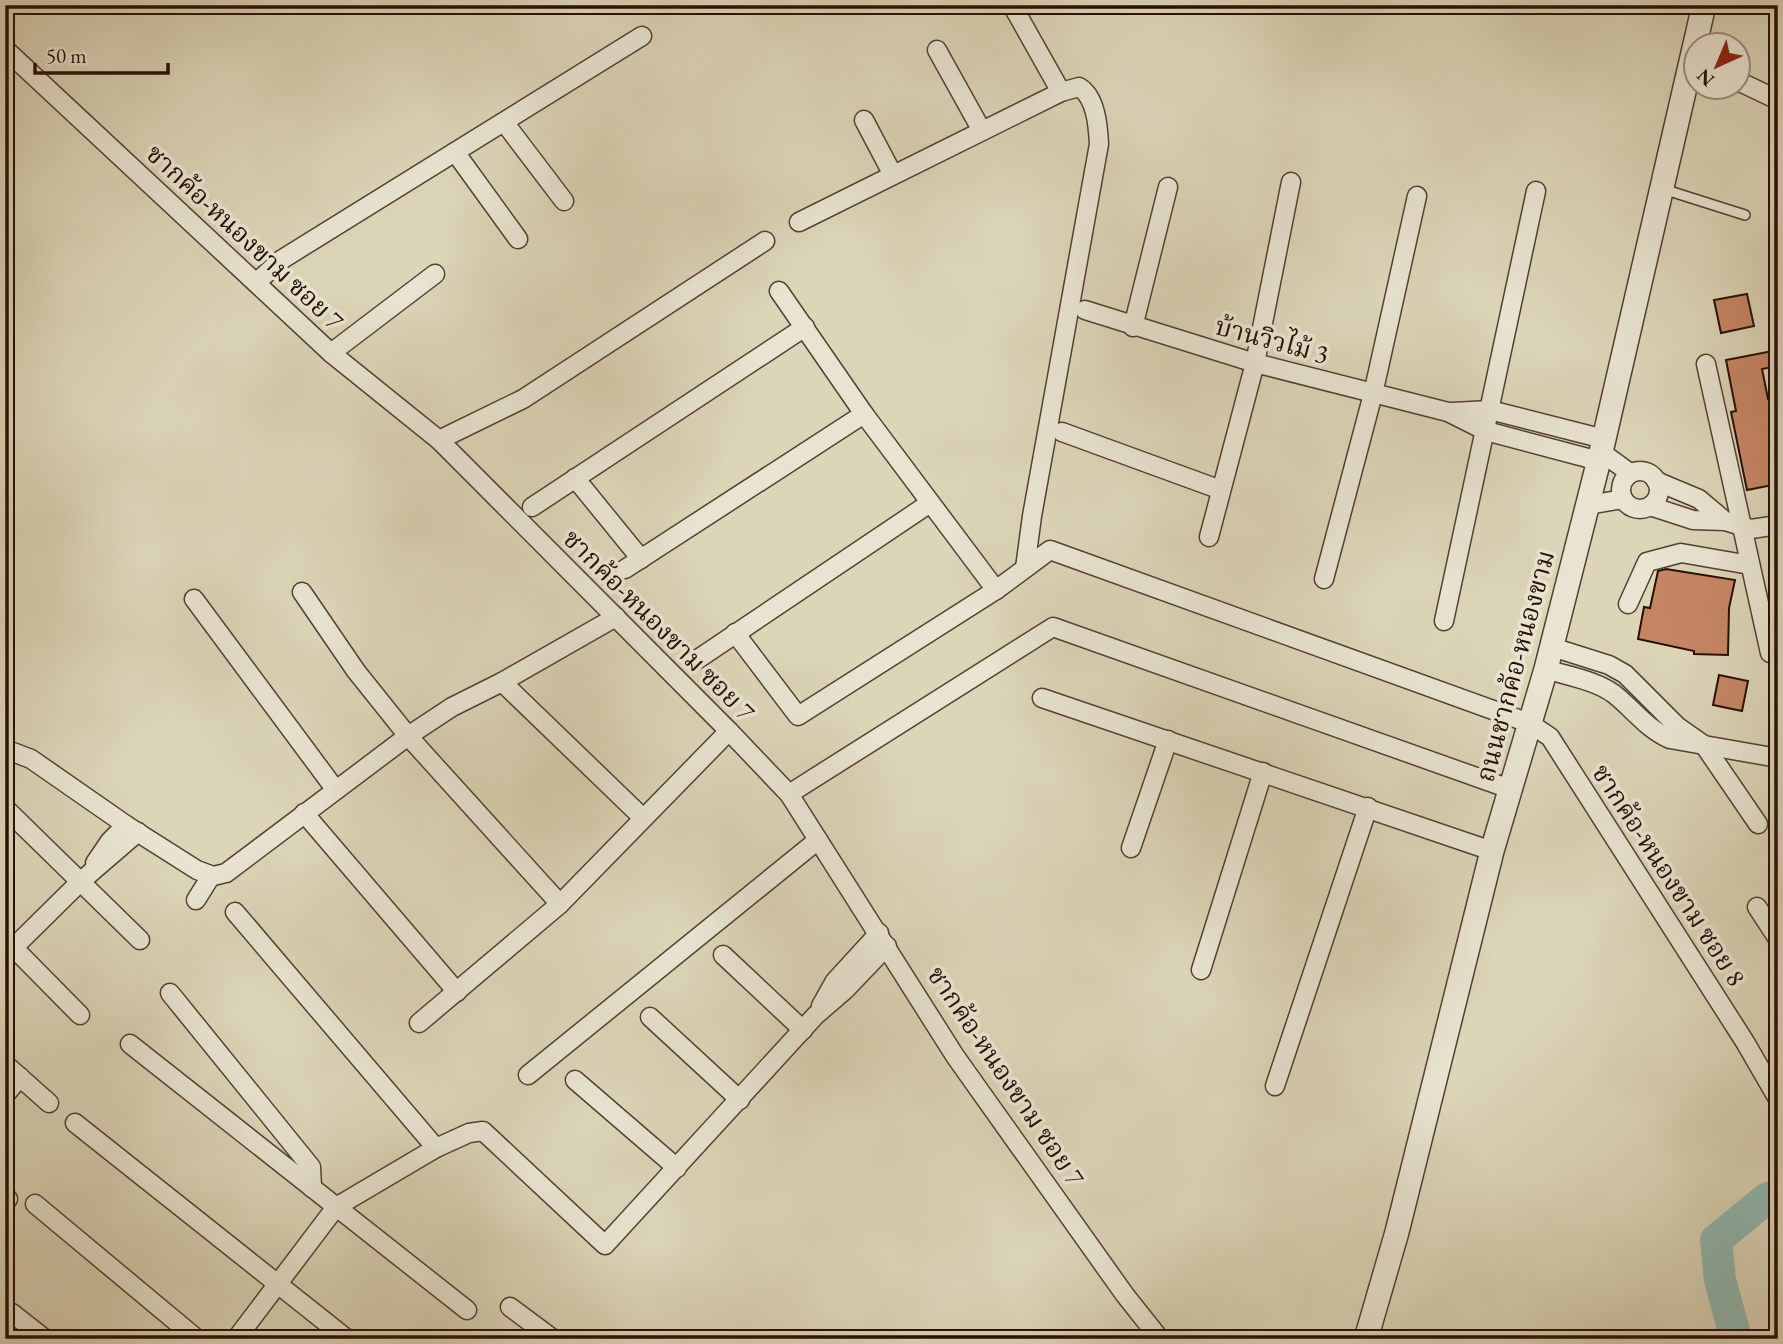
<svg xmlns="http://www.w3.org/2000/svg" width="1783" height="1344" viewBox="0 0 1783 1344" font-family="'EB Garamond','Noto Serif Thai',serif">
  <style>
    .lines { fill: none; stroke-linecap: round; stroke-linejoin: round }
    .river { stroke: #92b8b1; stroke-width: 32 }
    .building { fill: #c68666; stroke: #270f06; stroke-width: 2 }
    .service-casing { stroke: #544032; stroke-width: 12 }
    .minor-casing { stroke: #544032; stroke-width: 21 }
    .tertiary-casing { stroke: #544032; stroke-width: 26 }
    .service { stroke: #e8e4d1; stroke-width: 9 }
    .minor { stroke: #e8e4d1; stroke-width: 18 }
    .tertiary { stroke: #e8e4d1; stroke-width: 23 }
    .labels { text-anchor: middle; stroke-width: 7; stroke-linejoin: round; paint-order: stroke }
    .street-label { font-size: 26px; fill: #270f06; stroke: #e8e4d1 }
  </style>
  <rect width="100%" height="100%" fill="#dcd5b8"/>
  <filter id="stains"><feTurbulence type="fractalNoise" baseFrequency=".00286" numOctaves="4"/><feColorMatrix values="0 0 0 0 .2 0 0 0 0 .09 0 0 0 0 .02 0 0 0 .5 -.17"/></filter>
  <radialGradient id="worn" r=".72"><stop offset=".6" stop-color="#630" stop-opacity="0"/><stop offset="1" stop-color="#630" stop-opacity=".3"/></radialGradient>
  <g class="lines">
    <!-- river -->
    <path class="river" d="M1729 1339 1735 1335 1720 1280 1716 1240 1766 1199 1778 1195"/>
  </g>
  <!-- building -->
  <g class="building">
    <path d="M1747 294 1754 326 1721 333 1714 300Z"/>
    <path d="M1778 350V366L1762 369 1768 399 1778 397V460H1774L1778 484 1747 490 1731 412 1736 411 1726 360Z"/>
    <path d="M1666 569 1735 580 1729 608 1728 655 1694 654V651L1638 639 1644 607 1650 608 1658 571Z"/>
    <path d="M1719 675 1748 681 1742 711 1713 705Z"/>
  </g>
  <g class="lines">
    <defs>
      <path id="service" d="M1663 189 1745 215"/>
      <g id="minor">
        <path d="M1012 5 1061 92"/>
        <path d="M5 49 331 353 439 440 729 731 789 794 955 1056 1125 1295 1160 1339"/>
        <path d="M937 50 982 131"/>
        <path d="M1738 81 1778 100"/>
        <path d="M864 120 893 175"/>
        <path d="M504 122 564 201"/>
        <path d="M455 152 518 239"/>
        <path d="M799 222 1061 92 1079 87C1096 97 1098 126 1099 144L1032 516 1025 568"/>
        <path d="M256 283 281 260 642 36"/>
        <path d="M779 291 864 414 996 590"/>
        <path d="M1085 310 1255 363 1448 412 1486 431 1599 461"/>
        <path d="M1133 327 1168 187"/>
        <path d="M331 353 435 274"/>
        <path d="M1706 364 1770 653"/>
        <path d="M1452 412 1490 410 1604 439"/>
        <path d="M1062 432 1221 490"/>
        <path d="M439 440 523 399 765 241"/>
        <path d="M1601 452 1630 473"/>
        <circle cx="1640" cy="490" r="19"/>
        <path d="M575 478 641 559"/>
        <path d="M1656 481 1699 499 1725 521"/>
        <path d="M1588 505 1623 499"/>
        <path d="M1650 506 1693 520 1725 521 1751 529 1778 525"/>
        <path d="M532 507 805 327"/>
        <path d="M1209 537 1255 363 1291 182"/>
        <path d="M625 569 864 414"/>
        <path d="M1324 579 1373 394 1417 196"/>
        <path d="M302 592 356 671 408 736 560 904"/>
        <path d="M194 599 335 789"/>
        <path d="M1628 604 1647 562 1681 553 1750 565"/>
        <path d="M1444 621 1536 191"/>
        <path d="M735 633 798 716 996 590 1050 550 1529 723 1550 737 1745 1042 1778 1099"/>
        <path d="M1552 647 1609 665 1625 674 1677 726 1704 745 1758 824"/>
        <path d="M698 659 930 503"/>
        <path d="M1546 669C1567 676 1595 680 1614 694 1633 709 1647 729 1670 739L1778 758"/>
        <path d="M502 682 643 818"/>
        <path d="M1042 698 1492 851"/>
        <path d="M5 749 31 759 126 825 197 870 213 876 226 873 408 736 452 707 502 682 616 617"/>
        <path d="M789 794 1053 627 1510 789"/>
        <path d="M5 808 140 940"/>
        <path d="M304 813 457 992"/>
        <path d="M1131 848 1168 740"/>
        <path d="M95 863 110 841 126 825"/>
        <path d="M196 900 211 876"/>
        <path d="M1757 907 1778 939"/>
        <path d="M235 912 436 1148"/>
        <path d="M6 940 80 1015"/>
        <path d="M723 955 803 1030"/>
        <path d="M5 956 80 882 138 832"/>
        <path d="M1201 970 1263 772"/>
        <path d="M170 993 311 1167 312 1188"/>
        <path d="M821 1006 835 981 879 933"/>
        <path d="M650 1017 740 1100"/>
        <path d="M419 1023 560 904 729 731"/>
        <path d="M130 1044 467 1310"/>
        <path d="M5 1064 49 1103"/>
        <path d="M528 1075 818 840"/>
        <path d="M575 1080 677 1168"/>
        <path d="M1275 1086 1368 807"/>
        <path d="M5 1095 20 1077"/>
        <path d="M75 1123 347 1339"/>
        <path d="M5 1196 8 1199"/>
        <path d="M35 1204 197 1339"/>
        <path d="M510 1307 553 1339"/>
        <path d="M12 1313 45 1339"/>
        <path d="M236 1339 336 1207 436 1148 469 1133 483 1131 605 1245 816 1015 845 990 887 946"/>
      </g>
      <path id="tertiary" d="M1366 1339 1397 1232 1492 851 1546 669 1601 452 1704 5"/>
    </defs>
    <!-- service casing -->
    <use href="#service" class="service-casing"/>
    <!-- minor casing -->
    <use href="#minor" class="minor-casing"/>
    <!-- tertiary casing -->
    <use href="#tertiary" class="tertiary-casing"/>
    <!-- service -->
    <use href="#service" class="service"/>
    <!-- minor -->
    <use href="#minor" class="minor"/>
    <!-- tertiary -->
    <use href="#tertiary" class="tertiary"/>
  </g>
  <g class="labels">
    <!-- street labels -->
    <g class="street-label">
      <text transform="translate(245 237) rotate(43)" y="9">ชากค้อ-หนองขาม ซอย 7</text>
      <text transform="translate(1272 340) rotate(15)" y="9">บ้านวิวไม้ 3</text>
      <text transform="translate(659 625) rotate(45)" y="9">ชากค้อ-หนองขาม ซอย 7</text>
      <text transform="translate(1515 666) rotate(-75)" y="9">ถนนชากค้อ-หนองขาม</text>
      <text transform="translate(1669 875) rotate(57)" y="9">ชากค้อ-หนองขาม ซอย 8</text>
      <text transform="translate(1006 1076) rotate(56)" y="9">ชากค้อ-หนองขาม ซอย 7</text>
    </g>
  </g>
  <!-- margin -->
  <rect width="1783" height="1344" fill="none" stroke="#dcd5b8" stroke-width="28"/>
  <rect x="7" y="7" width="1769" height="1330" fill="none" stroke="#270f06" stroke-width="3.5"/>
  <rect x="14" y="14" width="1755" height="1316" fill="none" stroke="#270f06" stroke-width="2"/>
  <!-- north arrow -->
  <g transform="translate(1717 66) rotate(224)"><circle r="33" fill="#e8e4d1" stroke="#9b8f80" stroke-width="2"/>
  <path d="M0-5L12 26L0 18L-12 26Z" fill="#8f2418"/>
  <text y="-10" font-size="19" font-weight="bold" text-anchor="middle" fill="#270f06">N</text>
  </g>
  <!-- scale -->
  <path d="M35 63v10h133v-10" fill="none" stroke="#270f06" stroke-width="3.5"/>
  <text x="46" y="63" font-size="21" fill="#270f06" stroke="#e8e4d1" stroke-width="5" paint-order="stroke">50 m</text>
  <rect width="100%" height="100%" filter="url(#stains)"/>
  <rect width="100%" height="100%" fill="url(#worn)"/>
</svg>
